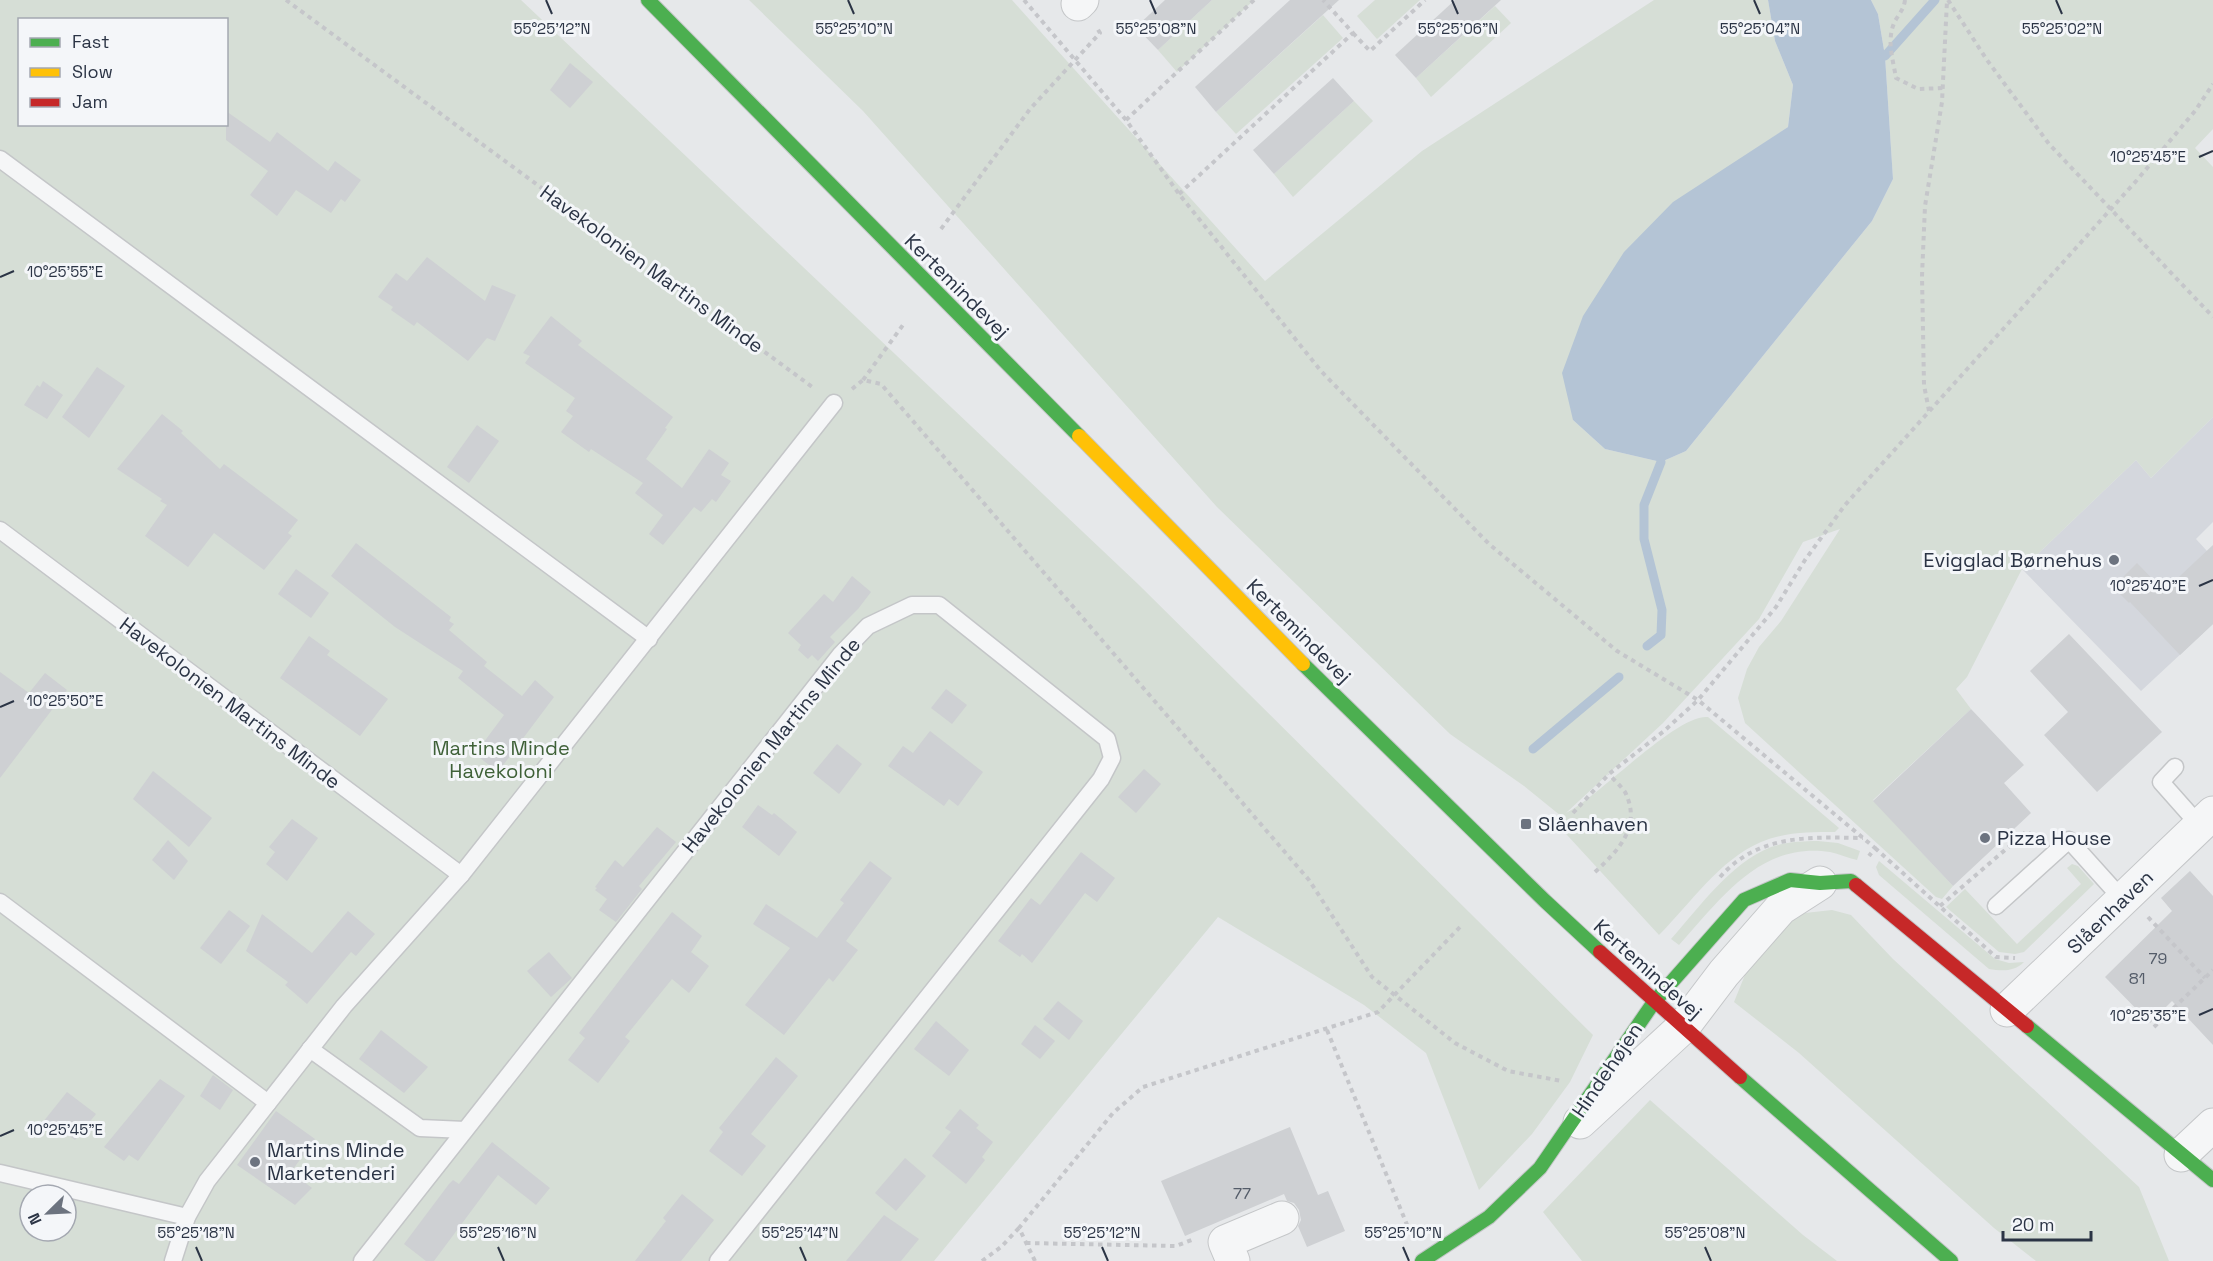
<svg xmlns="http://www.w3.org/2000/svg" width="2213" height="1261" viewBox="0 0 2213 1261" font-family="'Space Grotesk',sans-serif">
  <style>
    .built { fill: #d4d7dd }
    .green { fill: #d6ded6; fill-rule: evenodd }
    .water { fill: #b4c4d5 }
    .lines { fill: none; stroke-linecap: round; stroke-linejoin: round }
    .stream { stroke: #b4c4d5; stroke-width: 9 }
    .building { fill: #ced0d3 }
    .lane-casing { stroke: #c4c6c8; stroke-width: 19 }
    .street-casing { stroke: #c4c6c8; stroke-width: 35 }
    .fast-casing { stroke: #c4c6c8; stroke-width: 16 }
    .slow-casing { stroke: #c4c6c8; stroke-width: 16 }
    .jam-casing { stroke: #c4c6c8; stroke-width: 16 }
    .path { stroke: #c5c6ca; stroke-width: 4; stroke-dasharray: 4.5 4.5; stroke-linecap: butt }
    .lane { stroke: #f5f6f7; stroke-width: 16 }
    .street { stroke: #f5f6f7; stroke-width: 33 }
    .fast { stroke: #4caf50; stroke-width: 14 }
    .slow { stroke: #ffc107; stroke-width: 14 }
    .jam { stroke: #c62828; stroke-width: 14 }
    .ticks { fill: none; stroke: #2b3445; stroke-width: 2 }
    .poi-dot { fill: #6c737f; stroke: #f4f6f9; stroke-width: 2 }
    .labels { text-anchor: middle; stroke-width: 6; stroke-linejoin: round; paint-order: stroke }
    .number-label { font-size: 16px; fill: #545c69 }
    .street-label { font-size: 20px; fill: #2b3445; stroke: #f4f6f9 }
    .poi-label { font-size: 20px; fill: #2b3445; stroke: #f4f6f9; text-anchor: start }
    .park-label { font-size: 20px; fill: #3f6138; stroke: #f4f6f9 }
    .ticks-label { font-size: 15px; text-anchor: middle; fill: #2b3445; stroke: #f4f6f9; stroke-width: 6; stroke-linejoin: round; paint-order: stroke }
  </style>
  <rect width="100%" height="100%" fill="#e6e8ea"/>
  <!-- built -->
  <path class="built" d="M2213 417V522L2196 539 2207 551 2213 624 2141 691 2022 569 2136 460 2151 478Z"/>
  <!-- green -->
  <g class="green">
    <path d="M0 0H521L1139 585 1593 1035 1570 1082 1532 1134 1479 1190 1426 1053 1364 1005 1218 917 934 1261H0ZM20 20H226V124H20ZM30 1195H66V1231H30Z"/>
    <path d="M749 0H1012L1265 281 1422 151 1654 0H1768L1775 41 1793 85 1788 127 1733 164 1573 420 1605 449 1661 462 1686 451 1872 221 1893 179 1885 56 1878 14 1871 0H2213V129L2195 148 2213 167V417L2151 478 2136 460 2022 569 1967 677 1956 689 1971 709 1873 800 1953 886 1942 899 1936 897 1745 723 1738 698 1747 669 1759 647 1781 621 1840 529 1803 542 1759 619 1663 723 1566 813C1600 796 1676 714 1708 717L1839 828 1835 832C1811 832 1784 832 1761 842 1719 860 1691 903 1659 935L1556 823 1561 816 1524 786 1450 734 1217 507 863 111Z"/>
    <path d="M1212 0H1254L1177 72 1158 50Z"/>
    <path d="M1375 0H1420L1377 39 1357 16Z"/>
    <path d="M1495 6 1511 23 1431 97 1416 78Z"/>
    <path d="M1323 15 1343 38 1236 134 1216 112Z"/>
    <path d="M1354 101 1373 121 1293 197 1274 174Z"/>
    <path d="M1818 841 1838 843 1860 851 1857 860C1848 858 1839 854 1830 852 1760 841 1720 900 1679 945L1671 939C1700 907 1729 864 1771 847 1785 842 1802 841 1818 841Z"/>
    <path d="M1879 861 1995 959 2009 963 2024 962C2014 972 2002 971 1989 969L1879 875 1876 867Z"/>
    <path d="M2072 864 2078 866 2094 884 2024 952 2015 954 1999 952 1946 907 1965 889 2017 944 2081 884 2067 868Z"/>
    <path d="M1832 910 1851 915 1893 959 2139 1187 2169 1261H2036L1994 1228 1799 1053 1734 1002 1749 965 1792 921 1805 913Z"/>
    <path d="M1650 1100 1803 1235 1837 1261H1582L1543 1212Z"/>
  </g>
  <!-- water -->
  <path class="water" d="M1768 0H1871L1878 14 1885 56 1893 179 1872 221 1686 451 1661 462 1605 449 1573 420 1562 373 1583 316 1624 252 1673 202 1788 127 1793 85 1775 41Z"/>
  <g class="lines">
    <!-- stream -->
    <g class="stream">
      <path d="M1885 56 1935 0"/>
      <path d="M1647 646 1661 635 1662 610 1644 539V505L1661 462"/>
      <path d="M1533 749 1619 677"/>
    </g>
  </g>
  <!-- building -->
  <g class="building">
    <path d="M1165 0H1212L1158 50 1136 27Z"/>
    <path d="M1290 0H1339L1216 112 1195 87Z"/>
    <path d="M1455 0H1501L1416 78 1395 55Z"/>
    <path d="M570 63 593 82 570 108 550 90Z"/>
    <path d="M1333 78 1354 101 1274 174 1253 150Z"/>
    <path d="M226 111 270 142 277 132 328 171 335 161 361 180 345 202 341 199 331 213 296 190 277 216 250 195 268 171 226 140Z"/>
    <path d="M427 257 485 301 492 285 516 295 495 341 487 338 468 361 417 322 414 326 391 310 393 307 378 297 396 273 407 281Z"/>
    <path d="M551 316 582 341 578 345 673 417 665 428 667 429 646 459 682 488 709 449 729 463 721 475 731 481 716 502 712 499 701 512 694 507 663 545 649 534 663 515 635 493 643 483 591 449 589 452 561 432 573 416 566 411 575 398 525 363 530 356 523 353Z"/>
    <path d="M97 367 125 386 89 438 62 417Z"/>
    <path d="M43 381 63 395 47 419 24 405 37 385 40 387Z"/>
    <path d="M162 414 183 431 181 433 220 469 224 464 298 520 288 533 292 536 264 570 214 533 188 567 145 536 167 505 160 501 162 499 117 469Z"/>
    <path d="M477 425 499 441 469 483 447 467Z"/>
    <path d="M356 543 451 617 449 621 454 624 449 630 487 662 484 666 522 696 535 680 554 697 498 772 475 754 504 715 458 678 463 671 395 627 331 576Z"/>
    <path d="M2213 545V624L2180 655 2130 602 2129 603 2113 587 2137 563 2164 591Z"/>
    <path d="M296 569 329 593 311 618 278 594Z"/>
    <path d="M852 576 871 592 858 609 830 637 835 642 818 661 812 655 808 659 798 650 801 645 788 633 824 594 833 602Z"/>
    <path d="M2069 634 2162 732 2097 792 2044 735 2068 712 2030 671Z"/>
    <path d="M309 636 330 651 327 655 388 699 360 736 280 678Z"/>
    <path d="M0 672 29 693 45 673 67 690 0 778Z"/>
    <path d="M946 689 967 705 952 724 931 708Z"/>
    <path d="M1971 709 2024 765 2004 783 2031 813 1953 886 1873 801Z"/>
    <path d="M930 731 983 772 958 806 949 799 944 806 888 766 903 746 913 753Z"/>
    <path d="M837 744 862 764 839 794 813 773Z"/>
    <path d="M1144 769 1161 784 1136 813 1118 797Z"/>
    <path d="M153 771 212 818 189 847 133 799Z"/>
    <path d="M758 805 772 815 774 813 797 832 779 856 742 827Z"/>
    <path d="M292 819 318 838 287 881 266 864 275 852 269 847Z"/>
    <path d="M657 827 676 842 639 886 642 889 616 922 599 910 607 899 595 890 597 888 595 887 615 860 623 867Z"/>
    <path d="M168 840 188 861 174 880 152 860Z"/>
    <path d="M1081 852 1115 878 1097 902 1085 893 1032 963 1022 954 1020 957 998 941 1031 898 1040 905Z"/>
    <path d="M870 861 892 878 846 941 858 950 833 982 829 978 784 1035 745 1005 790 948 753 924 766 904 817 938 844 903 840 900Z"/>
    <path d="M2190 871 2213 896V1045L2172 1001 2150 1023 2105 977 2172 911 2161 898Z"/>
    <path d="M229 910 250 926 221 964 200 948Z"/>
    <path d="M348 911 375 934 356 956 351 952 307 1004 285 985 288 982 246 951 262 914 312 953Z"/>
    <path d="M672 912 702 936 691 952 709 966 689 993 672 979 625 1037 630 1041 598 1083 568 1060 585 1038 579 1033Z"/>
    <path d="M549 952 572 978 551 997 527 971Z"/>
    <path d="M1058 1001 1083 1021 1069 1040 1043 1019Z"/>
    <path d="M936 1021 969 1050 949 1076 914 1049Z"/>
    <path d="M1035 1025 1055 1041 1040 1059 1021 1044Z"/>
    <path d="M381 1030 428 1067 404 1093 359 1059Z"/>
    <path d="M776 1057 798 1076 751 1134 766 1146 742 1176 709 1151 723 1132 719 1128Z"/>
    <path d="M213 1075 233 1090 220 1110 200 1096Z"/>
    <path d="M160 1079 185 1096 138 1161 129 1155 124 1161 104 1147Z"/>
    <path d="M67 1092 96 1114 75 1140 65 1133 62 1137 43 1122Z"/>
    <path d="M960 1109 979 1125 976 1128 993 1142 982 1157 985 1160 966 1184 932 1156 951 1132 945 1128Z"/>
    <path d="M276 1111 315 1139 291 1172 312 1188 295 1205 237 1165Z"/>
    <path d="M1290 1127 1318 1195 1328 1191 1345 1231 1307 1247 1298 1226 1301 1220 1299 1210 1294 1203 1287 1201 1284 1194 1185 1236 1161 1181Z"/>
    <path d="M492 1142 550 1188 536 1205 498 1175 434 1261H426L404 1244 449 1184 453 1180 459 1184Z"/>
    <path d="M905 1158 926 1176 896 1211 875 1193Z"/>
    <path d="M682 1194 714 1220 681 1261H635L666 1221 663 1218Z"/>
    <path d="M884 1215 919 1239 901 1261H846Z"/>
  </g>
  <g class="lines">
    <defs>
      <g id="lane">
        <path d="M0 159 649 639"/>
        <path d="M0 530 461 875"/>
        <path d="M2175 767 2161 782 2200 826"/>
        <path d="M0 902 268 1103"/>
        <path d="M1996 906 2069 840 2123 900"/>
        <path d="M310 1049 420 1128 465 1130"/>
        <path d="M0 1173 187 1217"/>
        <path d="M173 1261 187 1217 207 1181 344 1006 461 875 834 403"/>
        <path d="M362 1261 841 654 868 626 912 605H939L1107 739 1112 758 1101 779 718 1261"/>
      </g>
      <g id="street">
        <path d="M1078 4 1082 0"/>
        <path d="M2007 1010 2213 813"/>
        <path d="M1580 1122 1683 1027 1724 973 1781 908 1820 883"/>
        <path d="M2181 1155 2213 1125"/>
        <path d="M1233 1261 1225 1242 1282 1218"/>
      </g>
      <g id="fast">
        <path d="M648 0 1079 436"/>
        <path d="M1303 664 1545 901 1600 952"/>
        <path d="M2027 1026 2213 1180"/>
        <path d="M1740 1077 1951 1261"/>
        <path d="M1422 1261 1489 1217 1540 1168 1654 1002 1744 900 1790 880 1820 883 1851 881 1856 885"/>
      </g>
      <path id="slow" d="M1079 436 1303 664"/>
      <g id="jam">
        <path d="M1856 885 2027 1026"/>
        <path d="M1600 952 1740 1077"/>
      </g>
    </defs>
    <!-- lane casing -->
    <use href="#lane" class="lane-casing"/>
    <!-- street casing -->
    <use href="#street" class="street-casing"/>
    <!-- fast casing -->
    <use href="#fast" class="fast-casing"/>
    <!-- slow casing -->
    <use href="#slow" class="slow-casing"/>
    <!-- jam casing -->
    <use href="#jam" class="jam-casing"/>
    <!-- path -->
    <g class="path">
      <path d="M286 0 815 389"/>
      <path d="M1024 0 1126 120 1179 194 1321 371 1489 544 1617 651 1698 700 1875 848 1869 856"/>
      <path d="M1905 0C1904 9 1899 14 1895 21 1886 40 1893 59 1896 78L1918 89 1943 88"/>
      <path d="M1948 0 1987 60 2049 144 2213 317"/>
      <path d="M1353 33 1370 51 1425 0"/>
      <path d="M1126 120 1254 0"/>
      <path d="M1179 194 1353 33 1323 0"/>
      <path d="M941 229 1030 109 1100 33 1097 28"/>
      <path d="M863 380 903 325"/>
      <path d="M852 389 863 380 881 384 1309 880 1372 977 1455 1043 1508 1071 1562 1081"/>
      <path d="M1929 411 1924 385 1922 276 1925 206 1942 102 1947 1"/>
      <path d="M1573 813 1609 774 1664 731 1698 700 1776 607 1805 560 1845 505 2137 180 2195 111 2213 84"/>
      <path d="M1875 848 1996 957 2015 958"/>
      <path d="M1595 872C1619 850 1642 826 1625 792 1621 786 1614 780 1609 774"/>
      <path d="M1720 877C1758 834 1810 837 1863 838"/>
      <path d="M1940 906 2027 831 2036 840"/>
      <path d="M2148 917 2205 978"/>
      <path d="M2154 1027 2213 970"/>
      <path d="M1327 1030 1410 1232"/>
      <path d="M1026 1243 1176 1246 1194 1239"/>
      <path d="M982 1261 1001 1247 1019 1228"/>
      <path d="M1035 1261 1019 1228 1113 1113 1143 1087 1378 1012 1461 926"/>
    </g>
    <!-- lane -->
    <use href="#lane" class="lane"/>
    <!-- street -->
    <use href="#street" class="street"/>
    <!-- fast -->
    <use href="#fast" class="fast"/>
    <!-- slow -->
    <use href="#slow" class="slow"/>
    <!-- jam -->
    <use href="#jam" class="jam"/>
  </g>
  <!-- ticks -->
  <path class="ticks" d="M546 0 552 14M848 0 854 14M1150 0 1156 14M1452 0 1458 14M1754 0 1760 14M2056 0 2062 14M2199 157 2213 151M0 277 14 271M2199 586 2213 580M0 707 14 701M2199 1015 2213 1009M0 1136 14 1130M196 1247 202 1261M498 1247 504 1261M800 1247 806 1261M1102 1247 1108 1261M1403 1247 1409 1261M1705 1247 1711 1261"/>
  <!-- markers -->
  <g class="poi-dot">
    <circle cx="2114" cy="560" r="6"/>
    <rect x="1520" y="818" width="12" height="12" rx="3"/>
    <circle cx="1985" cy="838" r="6"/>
    <circle cx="255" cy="1162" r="6"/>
  </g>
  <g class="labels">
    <!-- number labels -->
    <g class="number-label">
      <text x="2158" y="964">79</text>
      <text x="2137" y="984">81</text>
      <text x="1242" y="1199">77</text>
    </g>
    <!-- street labels -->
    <g class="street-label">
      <text transform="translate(652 269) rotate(36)" y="7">Havekolonien Martins Minde</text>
      <text transform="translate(957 286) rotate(45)" y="7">Kertemindevej</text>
      <text transform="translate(1299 631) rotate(45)" y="7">Kertemindevej</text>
      <text transform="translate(230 703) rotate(37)" y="7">Havekolonien Martins Minde</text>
      <text transform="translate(771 745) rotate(-51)" y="7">Havekolonien Martins Minde</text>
      <text transform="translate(2110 912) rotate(-44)" y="7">Slåenhaven</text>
      <text transform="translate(1648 969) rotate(42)" y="7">Kertemindevej</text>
      <text transform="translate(1607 1070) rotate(-56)" y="7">Hindehøjen</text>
    </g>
    <!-- poi labels -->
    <g class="poi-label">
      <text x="2102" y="567" text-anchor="end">Evigglad Børnehus</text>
      <text x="1538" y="831">Slåenhaven</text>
      <text x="1997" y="845">Pizza House</text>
      <text x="267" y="1157">Martins Minde<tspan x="267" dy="23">Marketenderi</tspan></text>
    </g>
    <!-- park labels -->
    <g class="park-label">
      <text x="501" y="755">Martins Minde<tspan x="501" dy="23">Havekoloni</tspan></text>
    </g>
  </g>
  <g class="ticks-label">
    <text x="854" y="34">55°25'10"N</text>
    <text x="2062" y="34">55°25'02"N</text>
    <text x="552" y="34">55°25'12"N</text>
    <text x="1156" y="34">55°25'08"N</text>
    <text x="1458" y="34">55°25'06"N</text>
    <text x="1760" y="34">55°25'04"N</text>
    <text x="2148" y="162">10°25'45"E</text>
    <text x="65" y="277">10°25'55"E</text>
    <text x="2148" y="591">10°25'40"E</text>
    <text x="65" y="706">10°25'50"E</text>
    <text x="2148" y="1021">10°25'35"E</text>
    <text x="65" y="1135">10°25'45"E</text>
    <text x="196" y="1238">55°25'18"N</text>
    <text x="498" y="1238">55°25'16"N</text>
    <text x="800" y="1238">55°25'14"N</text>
    <text x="1102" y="1238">55°25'12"N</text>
    <text x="1403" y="1238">55°25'10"N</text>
    <text x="1705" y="1238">55°25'08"N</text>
  </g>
  <!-- legend -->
  <rect x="18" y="18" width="210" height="108" fill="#f4f6f9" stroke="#a4a8b1" stroke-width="1.5"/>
  <rect x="30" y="38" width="30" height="9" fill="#4caf50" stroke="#a4a8b1" stroke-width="1.5"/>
  <text x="72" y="48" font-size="18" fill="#2b3445">Fast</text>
  <rect x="30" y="68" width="30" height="9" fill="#ffc107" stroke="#a4a8b1" stroke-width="1.5"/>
  <text x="72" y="78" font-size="18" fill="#2b3445">Slow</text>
  <rect x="30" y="98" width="30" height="9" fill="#c62828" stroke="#a4a8b1" stroke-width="1.5"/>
  <text x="72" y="108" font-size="18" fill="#2b3445">Jam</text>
  <!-- north arrow -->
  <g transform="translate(48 1213) rotate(246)"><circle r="28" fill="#f4f6f9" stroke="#a4a8b1" stroke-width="1.5"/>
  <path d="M0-4.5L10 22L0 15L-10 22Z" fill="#6c737f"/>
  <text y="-9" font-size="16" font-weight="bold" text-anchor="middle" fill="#2b3445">N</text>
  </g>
  <!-- scale -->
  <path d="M2003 1231v9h88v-9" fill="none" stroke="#2b3445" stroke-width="3"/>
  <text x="2012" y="1231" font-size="18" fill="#2b3445" stroke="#f4f6f9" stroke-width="4.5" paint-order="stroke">20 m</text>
</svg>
